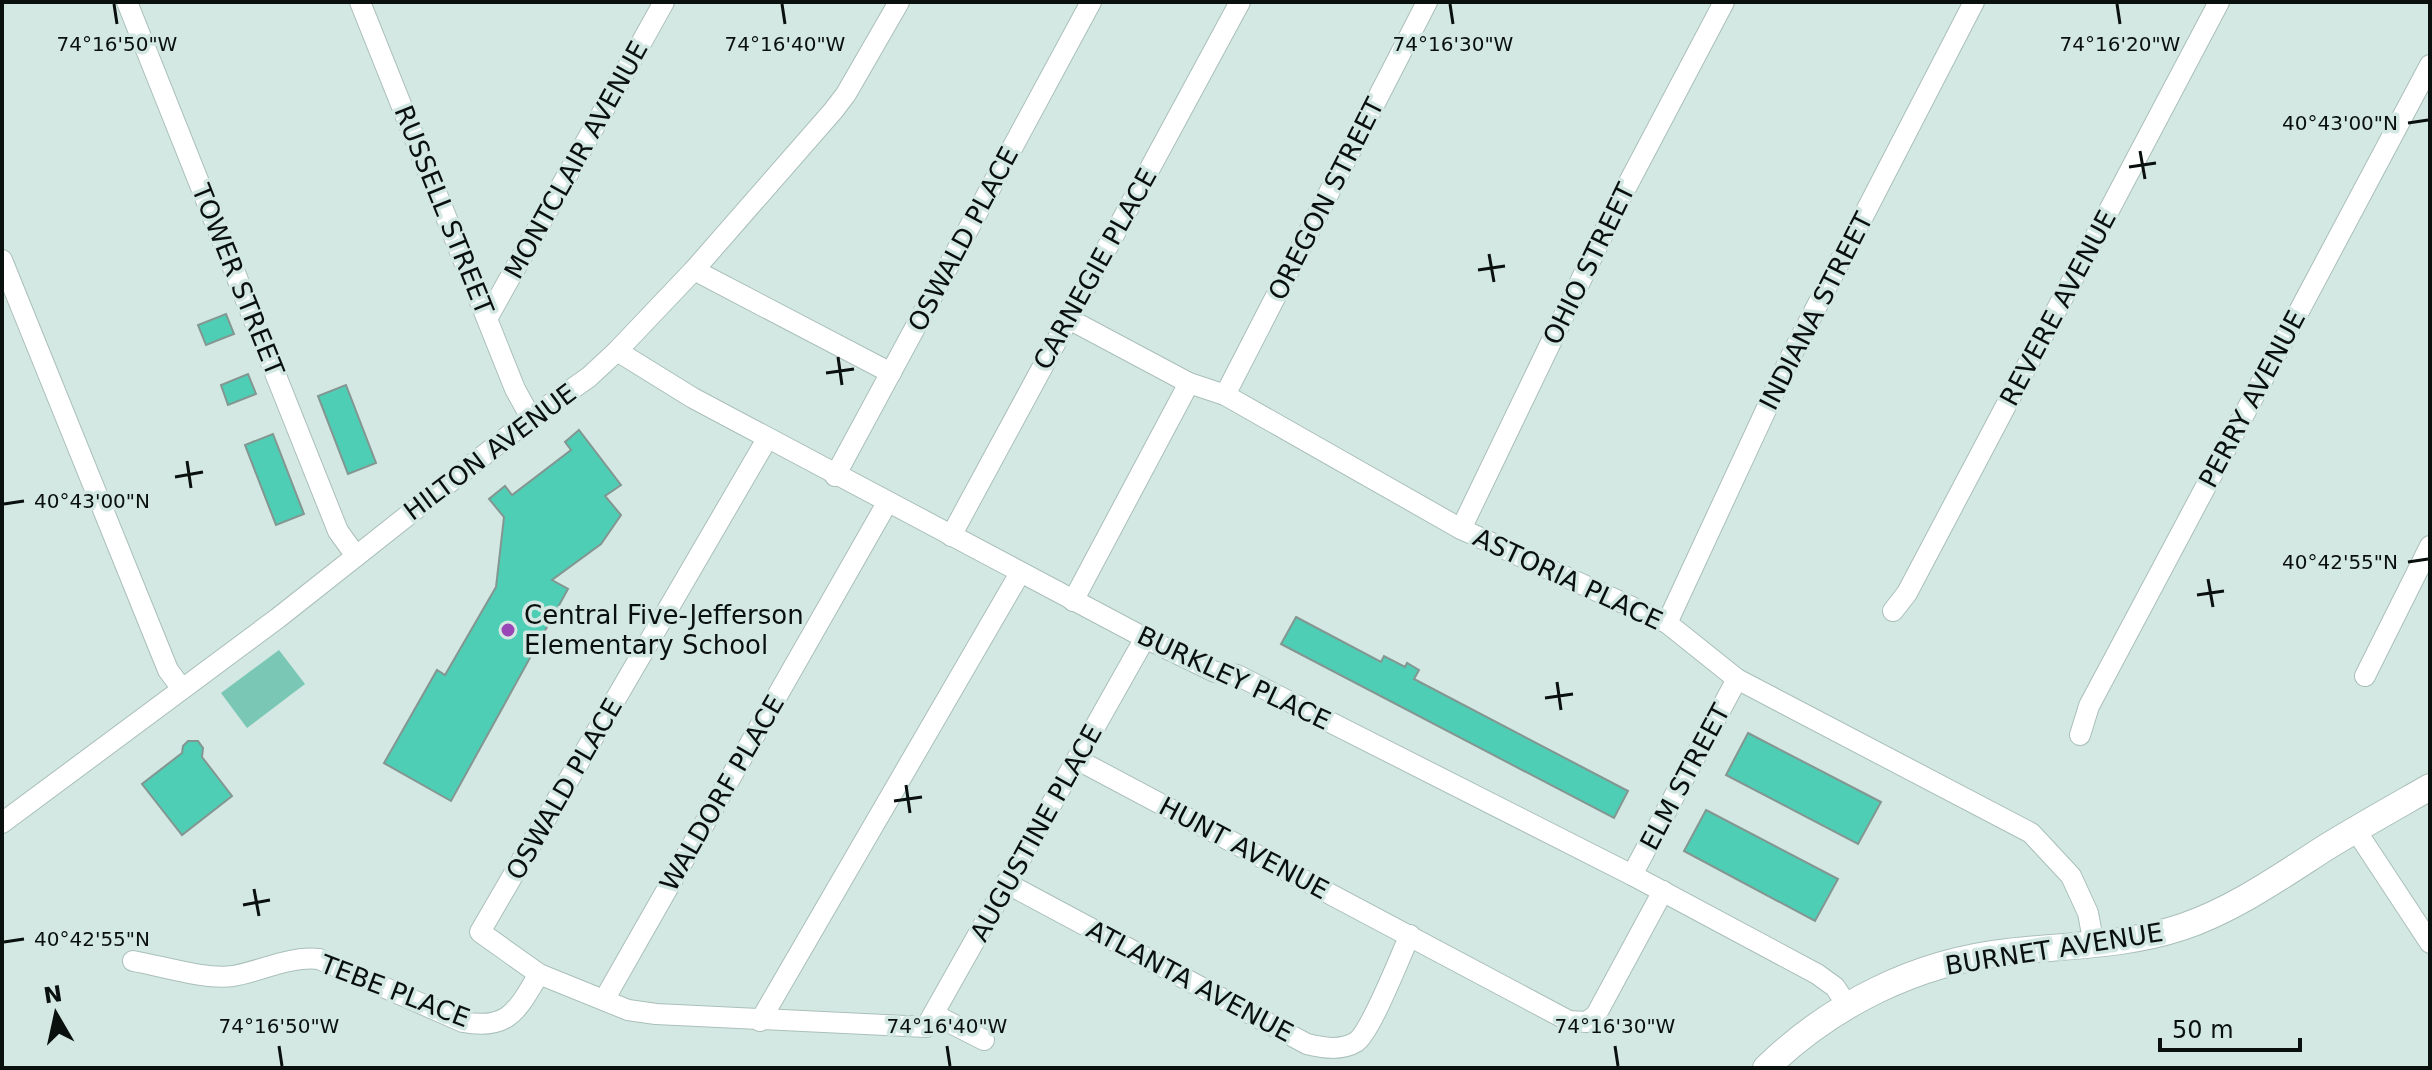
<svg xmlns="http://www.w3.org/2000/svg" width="2432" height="1070" viewBox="0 0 2432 1070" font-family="'DejaVu Sans',sans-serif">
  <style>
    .green { fill: #7ac7b5 }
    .building { fill: #4fceb6; stroke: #839691; stroke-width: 2 }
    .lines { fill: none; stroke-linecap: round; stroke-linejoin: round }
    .minor-casing { stroke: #aabfb9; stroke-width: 22 }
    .tertiary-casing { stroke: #aabfb9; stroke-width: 28 }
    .minor { stroke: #fff; stroke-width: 20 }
    .tertiary { stroke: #fff; stroke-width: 26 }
    .ticks { fill: none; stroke: #09100e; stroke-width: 3 }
    .poi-dot { fill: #9947b7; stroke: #d3e8e2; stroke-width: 3 }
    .labels { text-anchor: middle; stroke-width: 7; stroke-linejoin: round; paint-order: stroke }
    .street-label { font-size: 26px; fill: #09100e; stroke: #d3e8e2 }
    .poi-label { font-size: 26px; fill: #09100e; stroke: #d3e8e2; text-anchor: start }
    .ticks-label { font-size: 20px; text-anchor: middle; fill: #09100e; stroke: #d3e8e2; stroke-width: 7; stroke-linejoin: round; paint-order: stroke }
  </style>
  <rect width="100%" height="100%" fill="#d3e8e2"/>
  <!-- green -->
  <path class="green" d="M279 650 305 684 247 728 221 693Z"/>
  <!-- building -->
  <g class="building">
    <path d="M226 314 234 334 206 345 198 325Z"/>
    <path d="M248 374 256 394 228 405 221 385Z"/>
    <path d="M346 385 376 463 348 474 318 396Z"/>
    <path d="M579 430 621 485 605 496 621 515 601 544 552 580 568 589 451 801 384 763 437 670 445 675 496 587 504 517 489 499 505 486 512 495 571 450 565 442Z"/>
    <path d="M273 434 304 514 276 525 245 445Z"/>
    <path d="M1296 617 1381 662 1384 656 1405 667 1407 663 1419 670 1414 679 1628 791 1614 818 1281 644Z"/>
    <path d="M1748 733 1881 802 1858 844 1726 775Z"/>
    <path d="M188 741H198L203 748 202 757 232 796 182 835 142 784 182 753 183 746Z"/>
    <path d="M1706 810 1838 879 1815 921 1684 851Z"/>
  </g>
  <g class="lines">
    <defs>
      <g id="minor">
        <path d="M127 2 338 531 356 556"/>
        <path d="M360 2 515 389 531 418"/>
        <path d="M2 260 168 670 182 689"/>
        <path d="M694 270 891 373"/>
        <path d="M488 317 664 2"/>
        <path d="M1067 318 1189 383 1225 395 1461 529 1667 623 1737 679 2031 833 2071 876 2088 913 2094 945"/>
        <path d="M617 351 693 398 1145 638 1215 672 1237 675 1632 875 1817 974 1835 987 1847 1005"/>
        <path d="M1225 395 1427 2"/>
        <path d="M767 439 480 932 539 974 628 1010 656 1014 926 1027 1145 638"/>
        <path d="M835 476 1091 2"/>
        <path d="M1461 529 1619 201 1724 2"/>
        <path d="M951 536 1240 2"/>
        <path d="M1073 601 1189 383"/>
        <path d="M1893 611 1907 593 2219 2"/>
        <path d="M1667 623 1791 356 1974 2"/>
        <path d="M2365 676 2430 546"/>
        <path d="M2080 735 2089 706 2430 65"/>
        <path d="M1078 760 1569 1021 1587 1022 1596 1015 1663 891"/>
        <path d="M2 823 278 618 531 418 589 377 617 351 694 270 833 111 846 94 899 2"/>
        <path d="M2355 829 2430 943"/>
        <path d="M1632 875 1737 679"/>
        <path d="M1006 883 1307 1044C1323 1048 1341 1051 1356 1042 1371 1032 1400 956 1410 935"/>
        <path d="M133 961C162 966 205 980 233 976 262 971 289 956 319 959L463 1022C510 1031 518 1008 539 974"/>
        <path d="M604 1000 887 503"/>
        <path d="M935 1015 984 1040"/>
        <path d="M760 1021 1020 573"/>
      </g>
      <path id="tertiary" d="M1766 1068C1832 1004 1917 962 2008 952 2067 945 2125 946 2182 927 2233 910 2280 877 2325 848 2359 827 2395 807 2430 787"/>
    </defs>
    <!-- minor casing -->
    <use href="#minor" class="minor-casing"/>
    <!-- tertiary casing -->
    <use href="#tertiary" class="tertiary-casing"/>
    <!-- minor -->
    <use href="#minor" class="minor"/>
    <!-- tertiary -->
    <use href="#tertiary" class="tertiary"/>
  </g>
  <!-- ticks -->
  <path class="ticks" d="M114 4 117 24M782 4 785 24M1450 4 1453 24M2117 4 2120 24M2408 123 2428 120M2140 151 2145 179M2129 167 2156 163M1489 254 1494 282M1478 270 1505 266M838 357 842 385M826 373 854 369M187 461 191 488M175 477 203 472M4 504 24 501M2408 562 2428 559M2208 579 2213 607M2197 595 2224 591M1557 682 1561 710M1545 698 1573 694M906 785 910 813M894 801 922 797M254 889 259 916M243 905 270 900M4 942 24 939M279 1046 282 1066M947 1046 950 1066M1615 1046 1618 1066"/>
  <!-- markers -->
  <circle class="poi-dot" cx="508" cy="630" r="8"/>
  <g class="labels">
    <!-- street labels -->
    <g class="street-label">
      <text transform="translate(576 160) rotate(-61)" y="9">MONTCLAIR AVENUE</text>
      <text transform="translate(1326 199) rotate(-63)" y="9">OREGON STREET</text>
      <text transform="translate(444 210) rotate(68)" y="9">RUSSELL STREET</text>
      <text transform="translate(963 239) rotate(-62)" y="9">OSWALD PLACE</text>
      <text transform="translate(1589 264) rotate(-64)" y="9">OHIO STREET</text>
      <text transform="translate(1095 269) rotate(-61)" y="9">CARNEGIE PLACE</text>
      <text transform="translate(238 280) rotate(68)" y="9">TOWER STREET</text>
      <text transform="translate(2058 308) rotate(-62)" y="9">REVERE AVENUE</text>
      <text transform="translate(1816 311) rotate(-63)" y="9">INDIANA STREET</text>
      <text transform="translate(2252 399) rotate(-62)" y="9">PERRY AVENUE</text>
      <text transform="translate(490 452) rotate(-37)" y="9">HILTON AVENUE</text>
      <text transform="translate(1568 579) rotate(25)" y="9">ASTORIA PLACE</text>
      <text transform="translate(1234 678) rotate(25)" y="9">BURKLEY PLACE</text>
      <text transform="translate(1685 777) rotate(-62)" y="9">ELM STREET</text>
      <text transform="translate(564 789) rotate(-60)" y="9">OSWALD PLACE</text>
      <text transform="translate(722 793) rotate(-60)" y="9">WALDORF PLACE</text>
      <text transform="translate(1036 833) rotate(-61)" y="9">AUGUSTINE PLACE</text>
      <text transform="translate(1244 848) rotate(28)" y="9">HUNT AVENUE</text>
      <text transform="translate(2054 949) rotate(-9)" y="9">BURNET AVENUE</text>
      <text transform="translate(1190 981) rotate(28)" y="9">ATLANTA AVENUE</text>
      <text transform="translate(395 991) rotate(21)" y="9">TEBE PLACE</text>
    </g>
    <!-- poi labels -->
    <g class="poi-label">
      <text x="524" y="624">Central Five-Jefferson<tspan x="524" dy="30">Elementary School</tspan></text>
    </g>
  </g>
  <g class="ticks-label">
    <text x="117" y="51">74°16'50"W</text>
    <text x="785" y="51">74°16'40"W</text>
    <text x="1453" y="51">74°16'30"W</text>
    <text x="2120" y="51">74°16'20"W</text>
    <text x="2340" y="130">40°43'00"N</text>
    <text x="92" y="508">40°43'00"N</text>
    <text x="2340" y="569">40°42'55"N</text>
    <text x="92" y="946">40°42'55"N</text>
    <text x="279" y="1033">74°16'50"W</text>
    <text x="947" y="1033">74°16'40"W</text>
    <text x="1615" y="1033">74°16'30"W</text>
  </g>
  <!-- border -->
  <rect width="2432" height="1070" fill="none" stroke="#09100e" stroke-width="8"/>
  <!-- north arrow -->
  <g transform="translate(56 1014) rotate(351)" stroke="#d3e8e2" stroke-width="6" paint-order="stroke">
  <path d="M0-6L14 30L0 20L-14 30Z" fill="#09100e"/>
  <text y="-12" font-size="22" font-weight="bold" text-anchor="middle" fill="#09100e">N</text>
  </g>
  <!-- scale -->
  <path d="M2160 1038v12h140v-12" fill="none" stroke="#09100e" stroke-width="4"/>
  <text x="2172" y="1038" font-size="24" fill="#09100e" stroke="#d3e8e2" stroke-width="6" paint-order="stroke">50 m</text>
</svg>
